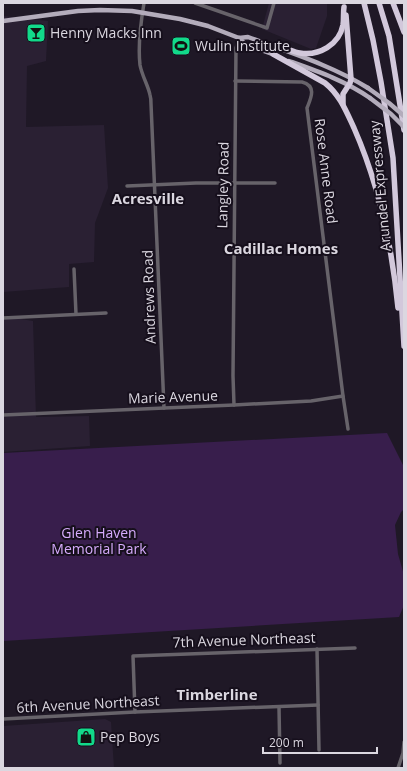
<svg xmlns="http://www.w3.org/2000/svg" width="407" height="771" viewBox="0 0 407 771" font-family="'Open Sans',sans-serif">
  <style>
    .built { fill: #2a2033 }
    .green { fill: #381e4c }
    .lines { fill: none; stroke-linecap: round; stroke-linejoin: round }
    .minor { stroke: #67636a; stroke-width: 3.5 }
    .major { stroke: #b3acbb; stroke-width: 4.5 }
    .highway { stroke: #d2c8db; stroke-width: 5.5 }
    .major-bridge { stroke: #b3acbb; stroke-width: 4.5 }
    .labels { text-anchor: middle; stroke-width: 4; stroke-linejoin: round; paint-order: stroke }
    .poi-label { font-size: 14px; fill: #dbd7e0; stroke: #160f1c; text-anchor: start }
    .street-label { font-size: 14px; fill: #dbd7e0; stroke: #160f1c }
    .park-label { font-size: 14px; fill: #d6abfc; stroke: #160f1c }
    .neighbourhood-label { font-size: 15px; font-weight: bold; fill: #dbd7e0; stroke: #160f1c }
  </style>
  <rect width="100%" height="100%" fill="#1f1826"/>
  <!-- built -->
  <g class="built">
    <path d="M269 3H327V16L316 48 311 49 262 29Z"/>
    <path d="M3 16 48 21 46 61 27 66 26 127 104 125 108 188 95 223 94 262 69 264V287L3 292Z"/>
    <path d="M3 316 33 321 36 417 89 416 90 446 3 452Z"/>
    <path d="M105 719 111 722 114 768H3V726Z"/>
  </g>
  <!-- green -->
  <path class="green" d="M387 433 404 467V509L401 512 395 525 398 554 404 575V605L399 617 3 641V453Z"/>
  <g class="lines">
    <!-- minor -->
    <g class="minor">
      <path d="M144 3C141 21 138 48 140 65 142 76 148 85 150 95 151 98 151 101 151 104L164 408"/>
      <path d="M195 3 267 28 274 3"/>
      <path d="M235 81 302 82C317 86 311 98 307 108L343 396 348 429"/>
      <path d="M127 186 196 183H275"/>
      <path d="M74 269 76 314"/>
      <path d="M3 318 106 313"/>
      <path d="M234 405 233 376 236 48 239 38"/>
      <path d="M3 415 234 405 311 401 343 396"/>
      <path d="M317 649 319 750"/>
      <path d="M279 707 280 763"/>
      <path d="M135 712 133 656 355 648"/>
      <path d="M3 719 135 712 318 705"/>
      <path d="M398 768 403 753 404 742"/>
    </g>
    <!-- major -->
    <g class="major">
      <path d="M3 21 78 11 100 10 132 11 180 19 208 26 239 38 248 37C288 52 331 65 368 88"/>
      <path d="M239 38 245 44 275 55"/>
      <path d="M289 61C317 71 346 81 370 98"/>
    </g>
    <!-- highway -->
    <g class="highway">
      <path d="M364 3 373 40 381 82 393 158 404 346"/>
      <path d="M379 3 389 36 404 130"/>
      <path d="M393 3 404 32"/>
      <path d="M270 46C273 46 277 46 280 47 287 48 293 52 300 53 319 56 339 45 343 25 344 19 343 13 344 7"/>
      <path d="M273 54 325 83C340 95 346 111 354 128 379 185 392 246 398 308"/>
      <path d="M343 104V94L350 83 351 79 346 15"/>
    </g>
    <!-- major-bridge -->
    <g class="major-bridge">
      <path d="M368 88 389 103 404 116"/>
      <path d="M370 98 391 114 404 127"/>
    </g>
  </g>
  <!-- icons -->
  <defs>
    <symbol id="bar-square" viewBox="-11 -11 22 22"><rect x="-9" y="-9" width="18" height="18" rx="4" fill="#12d98a" stroke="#160f1c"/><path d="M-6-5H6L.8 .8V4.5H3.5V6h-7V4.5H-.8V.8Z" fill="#111"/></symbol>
    <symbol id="stadium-square" viewBox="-11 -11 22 22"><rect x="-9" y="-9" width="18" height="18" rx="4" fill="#12d98a" stroke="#160f1c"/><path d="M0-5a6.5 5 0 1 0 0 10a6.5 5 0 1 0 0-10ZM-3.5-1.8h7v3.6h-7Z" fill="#111"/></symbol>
    <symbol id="shop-square" viewBox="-11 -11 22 22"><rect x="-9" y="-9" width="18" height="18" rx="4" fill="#12d98a" stroke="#160f1c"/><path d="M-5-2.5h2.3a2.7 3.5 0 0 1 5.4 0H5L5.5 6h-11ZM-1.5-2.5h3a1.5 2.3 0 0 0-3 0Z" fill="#111"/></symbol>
  </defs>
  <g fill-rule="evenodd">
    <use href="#bar-square" x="25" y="22" width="22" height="22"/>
    <use href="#stadium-square" x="170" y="35" width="22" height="22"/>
    <use href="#shop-square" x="75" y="726" width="22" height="22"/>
  </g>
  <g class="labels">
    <!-- poi labels -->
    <g class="poi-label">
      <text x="50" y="38">Henny Macks Inn</text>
      <text x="195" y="51">Wulin Institute</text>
      <text x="100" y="742">Pep Boys</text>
    </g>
    <!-- street labels -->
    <g class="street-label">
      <text transform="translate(326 171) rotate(83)" y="5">Rose Anne Road</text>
      <text transform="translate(223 185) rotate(-89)" y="5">Langley Road</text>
      <text transform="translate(380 186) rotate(-95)" y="5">Arundel Expressway</text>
      <text transform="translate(149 297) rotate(-92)" y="5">Andrews Road</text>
      <text transform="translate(173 397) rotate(-2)" y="5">Marie Avenue</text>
      <text transform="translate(244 640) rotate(-2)" y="5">7th Avenue Northeast</text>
      <text transform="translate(88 704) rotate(-3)" y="5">6th Avenue Northeast</text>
    </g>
    <!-- park labels -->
    <g class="park-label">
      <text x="99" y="538">Glen Haven<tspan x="99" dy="16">Memorial Park</tspan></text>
    </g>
    <!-- neighbourhood labels -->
    <g class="neighbourhood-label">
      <text x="148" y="204">Acresville</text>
      <text x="281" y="254">Cadillac Homes</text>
      <text x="217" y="700">Timberline</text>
    </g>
  </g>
  <!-- border -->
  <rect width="407" height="771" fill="none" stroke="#dbd7e0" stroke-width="8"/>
  <!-- scale -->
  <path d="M263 747v6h114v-6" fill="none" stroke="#dbd7e0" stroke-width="2"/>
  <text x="269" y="747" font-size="12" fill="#dbd7e0" stroke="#160f1c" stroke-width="3" paint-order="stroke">200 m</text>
</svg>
